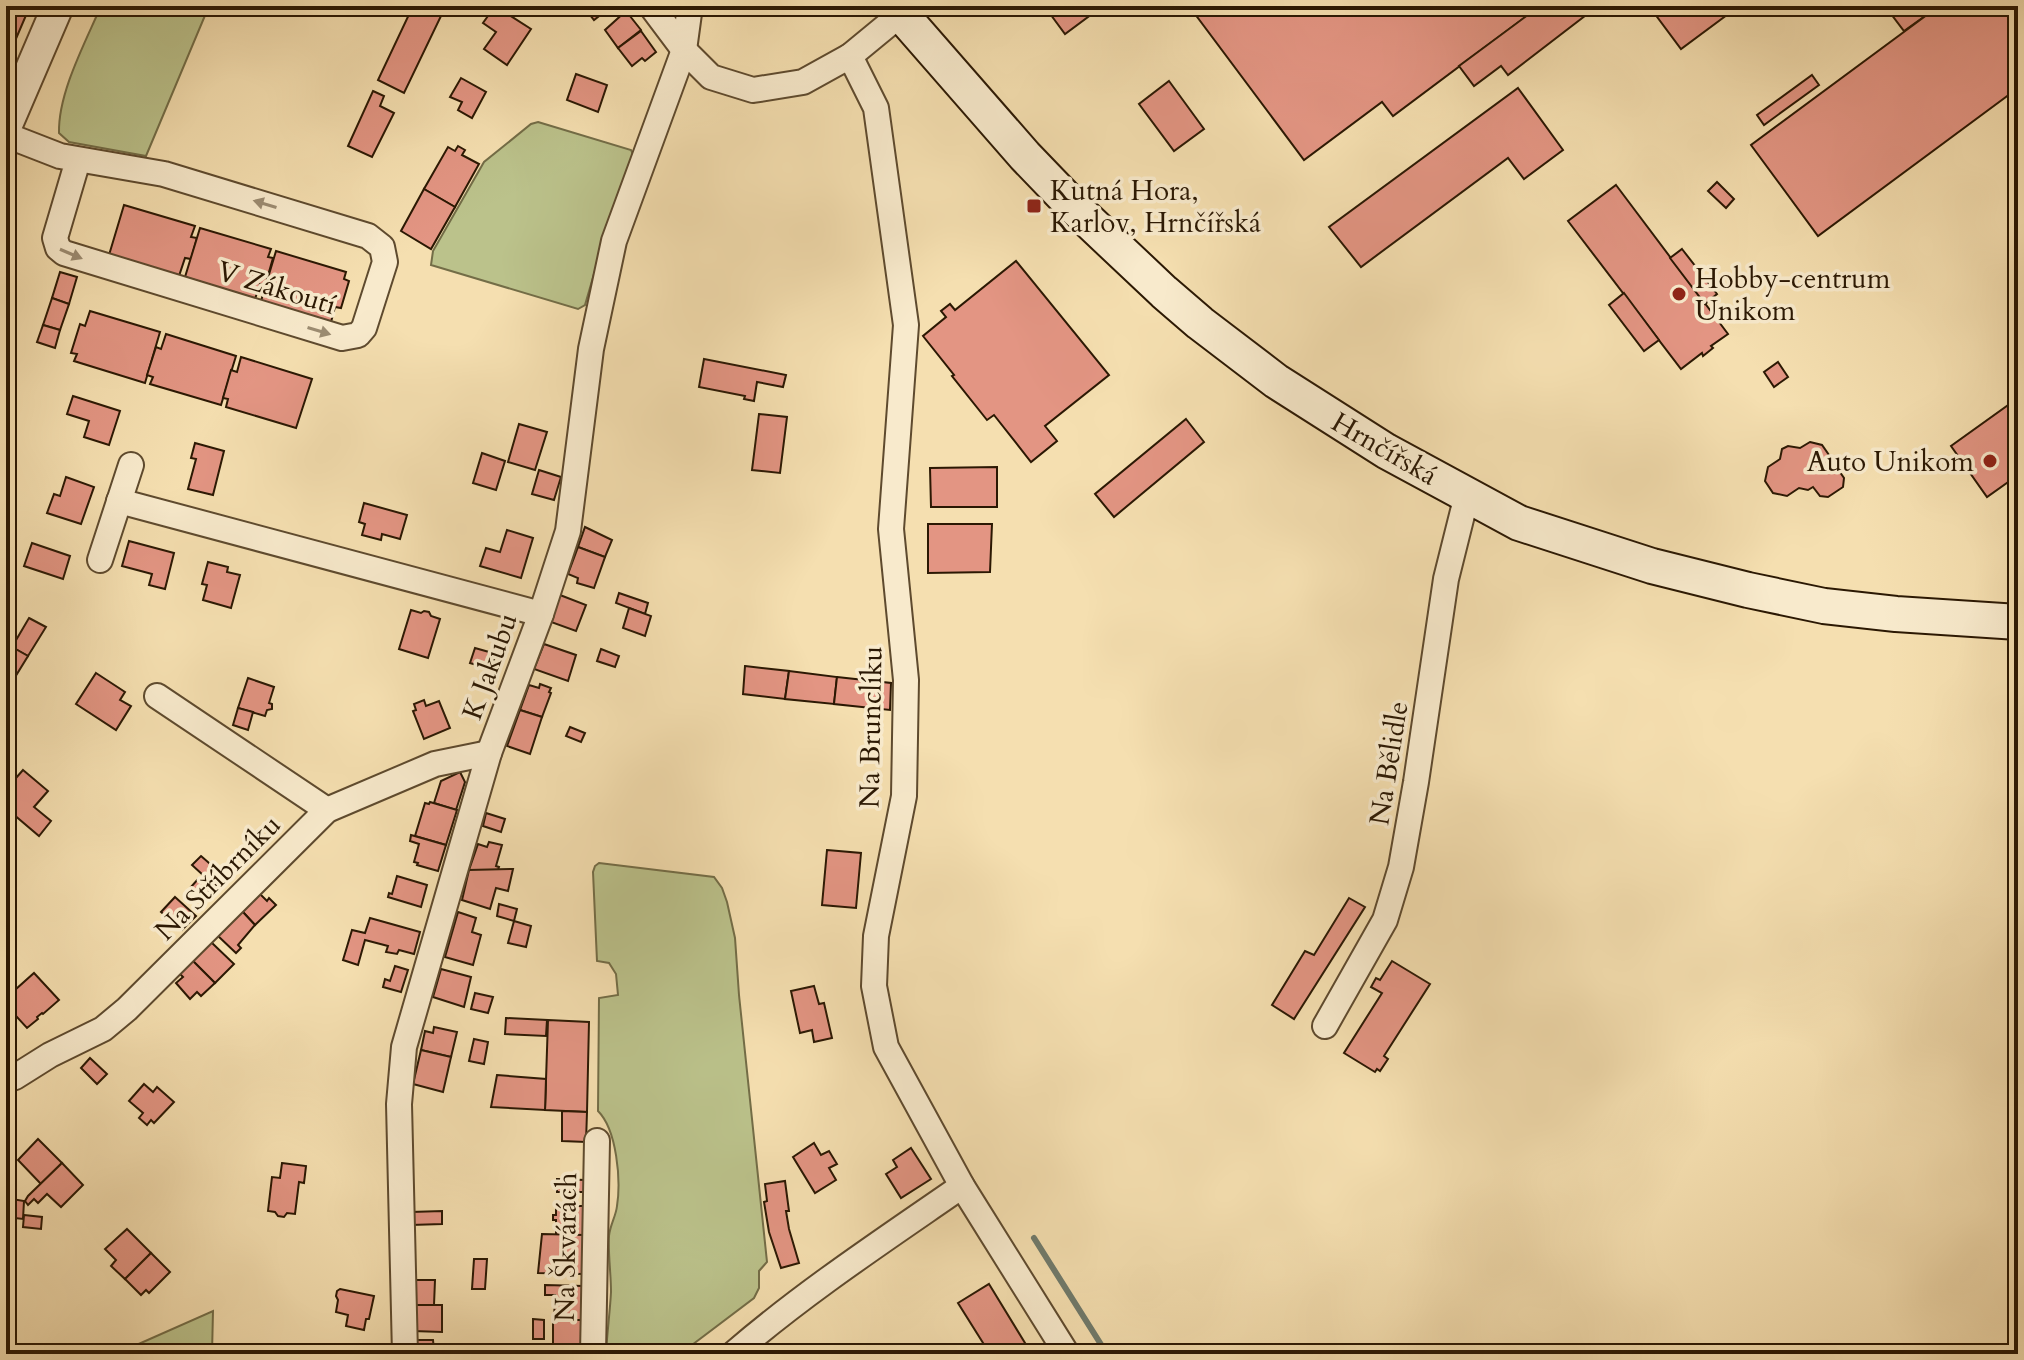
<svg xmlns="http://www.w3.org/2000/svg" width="2024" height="1360" viewBox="0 0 2024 1360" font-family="Cardo,serif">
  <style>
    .green { fill: #bbc28b; stroke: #736d47; stroke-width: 2 }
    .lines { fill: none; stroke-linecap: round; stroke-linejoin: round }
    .stream { stroke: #6f7a6c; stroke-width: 6 }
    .building { fill: #e39583; stroke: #2b1803; stroke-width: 2 }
    .minor-casing { stroke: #5e4a2e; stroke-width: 28 }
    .tertiary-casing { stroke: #5e4a2e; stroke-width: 34 }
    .secondary-casing { stroke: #2b1803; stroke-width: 38 }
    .minor { stroke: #f8eacc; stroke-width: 24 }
    .tertiary { stroke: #f8eacc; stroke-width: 30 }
    .secondary { stroke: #f8eacc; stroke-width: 34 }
    .oneway { fill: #9c8c72 }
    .poi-dot { fill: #8f2418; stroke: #f8eacc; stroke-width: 3 }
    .labels { text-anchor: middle; stroke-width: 7; stroke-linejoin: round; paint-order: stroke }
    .poi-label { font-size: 28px; fill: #2b1803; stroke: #f8eacc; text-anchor: start }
    .street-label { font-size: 28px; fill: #2b1803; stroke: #f8eacc }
  </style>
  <rect width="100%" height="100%" fill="#f5dfb0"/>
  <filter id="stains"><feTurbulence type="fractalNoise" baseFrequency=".0025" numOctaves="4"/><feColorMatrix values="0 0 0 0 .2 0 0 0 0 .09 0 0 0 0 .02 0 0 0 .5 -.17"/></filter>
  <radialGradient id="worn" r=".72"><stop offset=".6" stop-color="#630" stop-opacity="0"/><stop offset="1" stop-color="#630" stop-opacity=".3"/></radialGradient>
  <!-- green -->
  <g class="green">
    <path d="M101 6H209L146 156 69 142 59 133C58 93 85 43 101 6Z"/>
    <path d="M538 122 631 150 634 156 612 212 585 305 578 309 431 265 433 251 484 162 531 124Z"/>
    <path d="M599 863 714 877 722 888 727 902 735 938 739 995 767 1262 759 1271V1288L754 1298 680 1354H606C607 1333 610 1312 611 1292 611 1273 608 1255 609 1236 610 1225 616 1216 617 1206 621 1180 617 1130 598 1111L599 998 618 995 616 974 609 963 597 961 593 872 595 866Z"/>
    <path d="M213 1311 212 1354H116Z"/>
  </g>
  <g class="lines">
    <!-- stream -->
    <path class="stream" d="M1034 1238 1107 1354"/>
  </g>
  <!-- building -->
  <g class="building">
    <path d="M6 6H30L6 62Z"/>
    <path d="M413 6H420L441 16 404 93 378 80Z"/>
    <path d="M495 6 531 29 507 65 484 49 496 32 483 23Z"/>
    <path d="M583 6H606L608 9 594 20Z"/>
    <path d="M1054 6H1092L1096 11 1065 34 1048 11Z"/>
    <path d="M1189 6H1540L1393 116 1382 102 1304 160Z"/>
    <path d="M1540 6H1586L1590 12 1508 75 1501 66 1474 86 1459 66Z"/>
    <path d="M1649 6H1739L1681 49Z"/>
    <path d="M1885 6H1939L1904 31Z"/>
    <path d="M1939 6H2018V88L1818 236 1751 145Z"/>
    <path d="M626 11 641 30 618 48 605 30Z"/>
    <path d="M641 31 656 52 645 61 642 58 632 66 618 48Z"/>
    <path d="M576 74 607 85 598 112 567 100Z"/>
    <path d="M1812 75 1819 85 1764 125 1757 115Z"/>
    <path d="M461 78 486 92 472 118 458 110 462 102 450 97Z"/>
    <path d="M1169 81 1204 129 1174 151 1139 104Z"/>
    <path d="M1518 88 1563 150 1524 179 1508 158 1361 267 1329 227Z"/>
    <path d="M373 91 384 96 380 106 394 113 372 157 348 146Z"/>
    <path d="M458 146 465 150 462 155 479 164 455 207 424 189 448 147 455 151Z"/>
    <path d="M1717 182 1734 199 1726 208 1708 191Z"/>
    <path d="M1616 185 1728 334 1711 346 1713 348 1703 356 1702 353 1681 369 1568 221Z"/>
    <path d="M424 189 455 207 431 249 401 231Z"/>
    <path d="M124 205 195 226 191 237 197 238 191 259 185 258 179 276 109 255Z"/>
    <path d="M200 228 271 249 268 257 273 258 265 286 260 284 255 299 185 277Z"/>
    <path d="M1682 249 1717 294 1705 304 1670 258Z"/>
    <path d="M276 251 346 272 344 279 349 281 341 308 335 307 331 322 261 301Z"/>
    <path d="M1016 261 1109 375 1045 426 1057 441 1031 462 994 415 987 420 952 376 954 375 923 336 946 317 941 311 950 304 955 310Z"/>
    <path d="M60 272 77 277 69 304 52 298Z"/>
    <path d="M1624 293 1659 340 1644 351 1609 305Z"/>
    <path d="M52 298 69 304 60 330 43 325Z"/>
    <path d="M90 311 160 332 145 383 74 361 77 354 71 353 80 324 85 326Z"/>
    <path d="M43 325 60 330 55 348 37 342Z"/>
    <path d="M166 334 236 356 221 405 150 384 153 377 147 375 156 347 161 349Z"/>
    <path d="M241 357 312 379 296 428 226 407 228 399 223 398 231 370 237 372Z"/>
    <path d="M704 359 786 375 783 387 757 382 754 401 744 399 745 396 699 387Z"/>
    <path d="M1778 362 1788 377 1774 387 1764 372Z"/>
    <path d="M73 396 120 411 109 445 84 437 89 421 67 414Z"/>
    <path d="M2018 398V475L1987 497 1951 446Z"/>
    <path d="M759 414 787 417 780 473 752 470Z"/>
    <path d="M1186 419 1204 442 1114 517 1095 494Z"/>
    <path d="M519 424 547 432 535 470 508 462Z"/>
    <path d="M1810 442 1822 445 1829 455 1828 463 1831 467 1837 468 1844 478 1843 487 1828 497 1820 496 1813 487 1808 490 1799 488 1787 496 1773 493 1765 481 1768 467 1780 459 1782 449 1788 446 1800 448Z"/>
    <path d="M195 443 224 451 213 495 188 489 196 459 191 458Z"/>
    <path d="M482 453 505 461 496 490 473 483Z"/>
    <path d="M997 467V507H931L930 468Z"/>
    <path d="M539 470 561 477 554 500 532 494Z"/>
    <path d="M66 477 94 487 81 524 47 513 54 494 60 496Z"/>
    <path d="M364 503 407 515 400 539 382 534 381 540 362 535 365 524 359 522Z"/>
    <path d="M928 524H992L990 572 928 573Z"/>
    <path d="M585 527 612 540 605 557 578 547Z"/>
    <path d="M507 530 533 538 521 578 480 566 486 548 500 552Z"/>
    <path d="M129 541 174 553 165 589 149 585 152 574 122 566Z"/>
    <path d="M32 543 70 556 63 579 24 566Z"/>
    <path d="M578 547 605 557 594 588 577 583 578 578 568 574Z"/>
    <path d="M208 562 228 567 227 572 240 575 231 608 203 600 207 585 202 584Z"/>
    <path d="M619 593 648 603 645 614 616 603Z"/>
    <path d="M560 595 586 605 576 631 551 622Z"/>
    <path d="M629 608 651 616 645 636 623 628Z"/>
    <path d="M411 610 421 613 424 611 429 612 431 616 440 619 428 658 399 649Z"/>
    <path d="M29 618 46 627 28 656 12 647Z"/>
    <path d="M544 644 576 655 568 681 534 669Z"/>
    <path d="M12 647 28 656 12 682 6 678V656Z"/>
    <path d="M475 648 496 654 491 669 470 663Z"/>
    <path d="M601 649 619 656 615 667 597 661Z"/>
    <path d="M745 666 789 671 785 699 743 694Z"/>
    <path d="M789 671 837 677 834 704 785 699Z"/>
    <path d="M96 673 125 692 120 700 131 706 116 730 76 704Z"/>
    <path d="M837 677 891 683 890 710 834 704Z"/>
    <path d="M248 678 274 687 269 703 272 704V709L267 710 265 716 238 708Z"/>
    <path d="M540 684 551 688 549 692 551 693 542 717 520 710 529 685 539 688Z"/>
    <path d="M424 700 426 706 439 701 450 728 424 739 413 711 416 710 414 704Z"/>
    <path d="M238 708 253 712 248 730 233 725Z"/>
    <path d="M520 710 542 717 530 754 507 746Z"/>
    <path d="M570 727 585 733 581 742 566 736Z"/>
    <path d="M23 770 48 791 34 807 51 821 39 836 6 808V799L8 797 6 795V783L13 775 16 778Z"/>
    <path d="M460 772 465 782 456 810 434 803 441 781Z"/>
    <path d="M430 802 457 810 446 845 415 836 425 803 429 804Z"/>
    <path d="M486 813 505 819 501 832 483 826Z"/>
    <path d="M411 835 446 845 438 871 417 865 418 863 414 862 419 844 410 841Z"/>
    <path d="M489 842 502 845 496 866 499 867 498 870H469L478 844 487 847Z"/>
    <path d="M827 850 861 853 856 908 822 905Z"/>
    <path d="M201 856 224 876 215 886 192 865Z"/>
    <path d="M513 869 508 891 496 888 490 909 462 900 469 870Z"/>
    <path d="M397 876 427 885 421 907 388 897 389 893 392 894Z"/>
    <path d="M198 879 211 889 204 898 191 887Z"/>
    <path d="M260 894 267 901 269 898 276 905 255 925 242 911Z"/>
    <path d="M175 897 196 916 182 930 161 912Z"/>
    <path d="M1349 898 1365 907 1294 1019 1272 1005 1305 951 1314 955Z"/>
    <path d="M499 904 517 909 514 921 497 916Z"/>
    <path d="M242 911 255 925 238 945 241 948 236 953 217 935Z"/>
    <path d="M458 912 476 918 472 932 481 935 473 965 445 957Z"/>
    <path d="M370 918 420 932 414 954 399 950 397 954 386 952 388 946 365 940 358 965 343 960 352 930 365 933Z"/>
    <path d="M514 921 531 926 526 947 508 943Z"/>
    <path d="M211 942 234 964 215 983 192 960Z"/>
    <path d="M192 960 215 983 201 996 197 992 190 999 176 983 183 977 179 973Z"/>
    <path d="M1392 961 1430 984 1384 1056 1388 1059 1380 1071 1377 1069 1375 1072 1344 1053 1382 993 1371 987 1376 978 1380 980Z"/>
    <path d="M395 966 408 970 401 992 383 987 385 979 390 981Z"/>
    <path d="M441 969 471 977 464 1007 433 997Z"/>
    <path d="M34 973 59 1000 43 1014 42 1013 37 1017 38 1019 27 1028 6 1005V998Z"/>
    <path d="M814 986 819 1004 824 1003 832 1038 814 1042 812 1030 800 1033 791 991Z"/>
    <path d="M475 993 493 997 488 1013 471 1009Z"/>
    <path d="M506 1018 547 1020 546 1036 505 1034Z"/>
    <path d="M548 1020 589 1022 587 1112 545 1110Z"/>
    <path d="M434 1027 457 1032 451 1057 421 1050 425 1031 433 1033Z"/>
    <path d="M474 1039 488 1042 484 1064 469 1061Z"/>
    <path d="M421 1050 451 1057 443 1092 413 1084Z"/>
    <path d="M90 1058 107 1074 97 1084 81 1068Z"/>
    <path d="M497 1075 546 1079 545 1110 491 1107Z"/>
    <path d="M144 1084 153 1092 157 1087 174 1102 154 1123 151 1120 147 1125 139 1118 143 1113 129 1101Z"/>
    <path d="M562 1111 587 1112 586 1142 562 1141Z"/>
    <path d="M38 1139 62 1163 41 1184 18 1160Z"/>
    <path d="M814 1143 821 1155 829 1151 837 1164 829 1168 836 1180 815 1193 793 1157Z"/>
    <path d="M911 1148 931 1179 901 1198 886 1174 897 1167 893 1160Z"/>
    <path d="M62 1163 83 1185 61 1207 47 1194 38 1203 34 1199 28 1205 25 1201 28 1196Z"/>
    <path d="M282 1163 306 1166 304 1183 299 1182 295 1214 287 1213 284 1217 278 1216 275 1212 268 1211 272 1177 280 1178Z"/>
    <path d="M557 1179 585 1180 584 1192H557Z"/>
    <path d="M785 1181 789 1211H786L789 1229 799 1263 781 1268 769 1232 764 1202 767 1201 765 1184Z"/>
    <path d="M6 1198 24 1201 23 1219 6 1217Z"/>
    <path d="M556 1206H585L584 1235H556V1220H553V1215H556Z"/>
    <path d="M442 1211V1224L411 1225V1212Z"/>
    <path d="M24 1215 42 1217 41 1229 23 1227Z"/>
    <path d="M127 1229 151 1253 125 1279 111 1266 116 1260 105 1249Z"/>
    <path d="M542 1234 584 1235 583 1274 538 1273Z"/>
    <path d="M151 1253 170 1272 149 1293 146 1290 141 1295 125 1279Z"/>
    <path d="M474 1259H487L485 1289H472Z"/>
    <path d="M414 1280H435L434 1305H414Z"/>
    <path d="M989 1284 1025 1343 1008 1354H990L958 1303Z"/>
    <path d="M545 1285 583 1286 582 1320H554L555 1295H545Z"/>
    <path d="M340 1289 374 1296 369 1319H366L364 1330 346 1326 348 1315 336 1312 338 1300 336 1296 337 1291Z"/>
    <path d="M414 1305H442V1332L413 1331Z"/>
    <path d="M533 1319 544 1320V1339H533Z"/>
    <path d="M553 1320H582V1354H563V1349H553Z"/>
    <path d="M413 1340H433L434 1350 422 1354H413Z"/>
    <path d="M322 1346H334V1349H341L342 1354H314V1349H322Z"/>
  </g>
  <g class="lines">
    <defs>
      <g id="minor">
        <path d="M651 6 684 50 711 77 753 90 803 82 850 56 901 14"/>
        <path d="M850 56 876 108 906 325 891 529 906 680 904 796 876 936 874 986 886 1047 962 1186 1067 1354"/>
        <path d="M6 135 60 156 164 174 368 236 382 247 385 262 364 328 358 335 342 338 64 253 58 248 55 238 78 160"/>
        <path d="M119 501 541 614"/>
        <path d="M100 560 131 465"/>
        <path d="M157 696 327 810"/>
        <path d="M1325 1026 1385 920 1401 867 1416 782 1446 579 1467 495"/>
        <path d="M6 1080 15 1077 50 1055 103 1029 127 1009 327 810 435 764 489 753"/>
        <path d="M405 1354 399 1104 404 1047 489 753 541 614 568 531 591 349 614 241 684 50 690 6"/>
        <path d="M593 1354 597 1141"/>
        <path d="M733 1354C805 1292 884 1240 962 1186"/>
      </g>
      <path id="tertiary" d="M6 127 58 6"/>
      <path id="secondary" d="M894 6 1025 156 1075 208 1164 292 1200 323 1276 381 1386 451 1519 523 1652 566 1748 590 1824 606 1896 614 2018 622"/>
    </defs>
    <!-- minor casing -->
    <use href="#minor" class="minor-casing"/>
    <!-- tertiary casing -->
    <use href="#tertiary" class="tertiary-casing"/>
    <!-- secondary casing -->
    <use href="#secondary" class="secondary-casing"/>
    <!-- minor -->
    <use href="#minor" class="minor"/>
    <!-- tertiary -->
    <use href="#tertiary" class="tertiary"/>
    <!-- secondary -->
    <use href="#secondary" class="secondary"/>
  </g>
  <!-- one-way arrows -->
  <defs><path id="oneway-solid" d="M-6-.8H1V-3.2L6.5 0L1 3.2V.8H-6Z" transform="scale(2)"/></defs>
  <g class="oneway">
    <use href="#oneway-solid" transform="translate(265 204) rotate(-163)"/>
    <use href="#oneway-solid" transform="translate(71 254) rotate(23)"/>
    <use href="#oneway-solid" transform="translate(319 331) rotate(17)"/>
  </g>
  <!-- markers -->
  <g class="poi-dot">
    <rect x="1026" y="198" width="16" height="16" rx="4"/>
    <circle cx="1679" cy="294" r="8"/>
    <circle cx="1990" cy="461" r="8"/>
  </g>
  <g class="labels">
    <!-- poi labels -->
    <g class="poi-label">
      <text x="1050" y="200">Kutná Hora,<tspan x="1050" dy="32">Karlov, Hrnčířská</tspan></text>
      <text x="1695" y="288">Hobby-centrum<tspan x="1695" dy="32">Unikom</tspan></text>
      <text x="1974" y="471" text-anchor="end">Auto Unikom</text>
    </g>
    <!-- street labels -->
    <g class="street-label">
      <text transform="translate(277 287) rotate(17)" y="10">V Zákoutí</text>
      <text transform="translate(1385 448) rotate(30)" y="10">Hrnčířská</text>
      <text transform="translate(489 666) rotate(-70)" y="10">K Jakubu</text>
      <text transform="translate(870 727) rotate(-89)" y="10">Na Brunclíku</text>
      <text transform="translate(1388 763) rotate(-81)" y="10">Na Bělidle</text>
      <text transform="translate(217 877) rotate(-45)" y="10">Na Stříbrníku</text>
      <text transform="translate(565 1247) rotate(-89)" y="10">Na Škvárách</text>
    </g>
  </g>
  <!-- margin -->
  <rect width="2024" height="1360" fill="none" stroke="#f5dfb0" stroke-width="32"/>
  <rect x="8" y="8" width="2008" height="1344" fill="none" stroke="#2b1803" stroke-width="4"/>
  <rect x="16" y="16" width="1992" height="1328" fill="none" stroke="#2b1803" stroke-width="2"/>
  <rect width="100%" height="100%" filter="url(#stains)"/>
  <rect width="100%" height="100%" fill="url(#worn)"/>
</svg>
